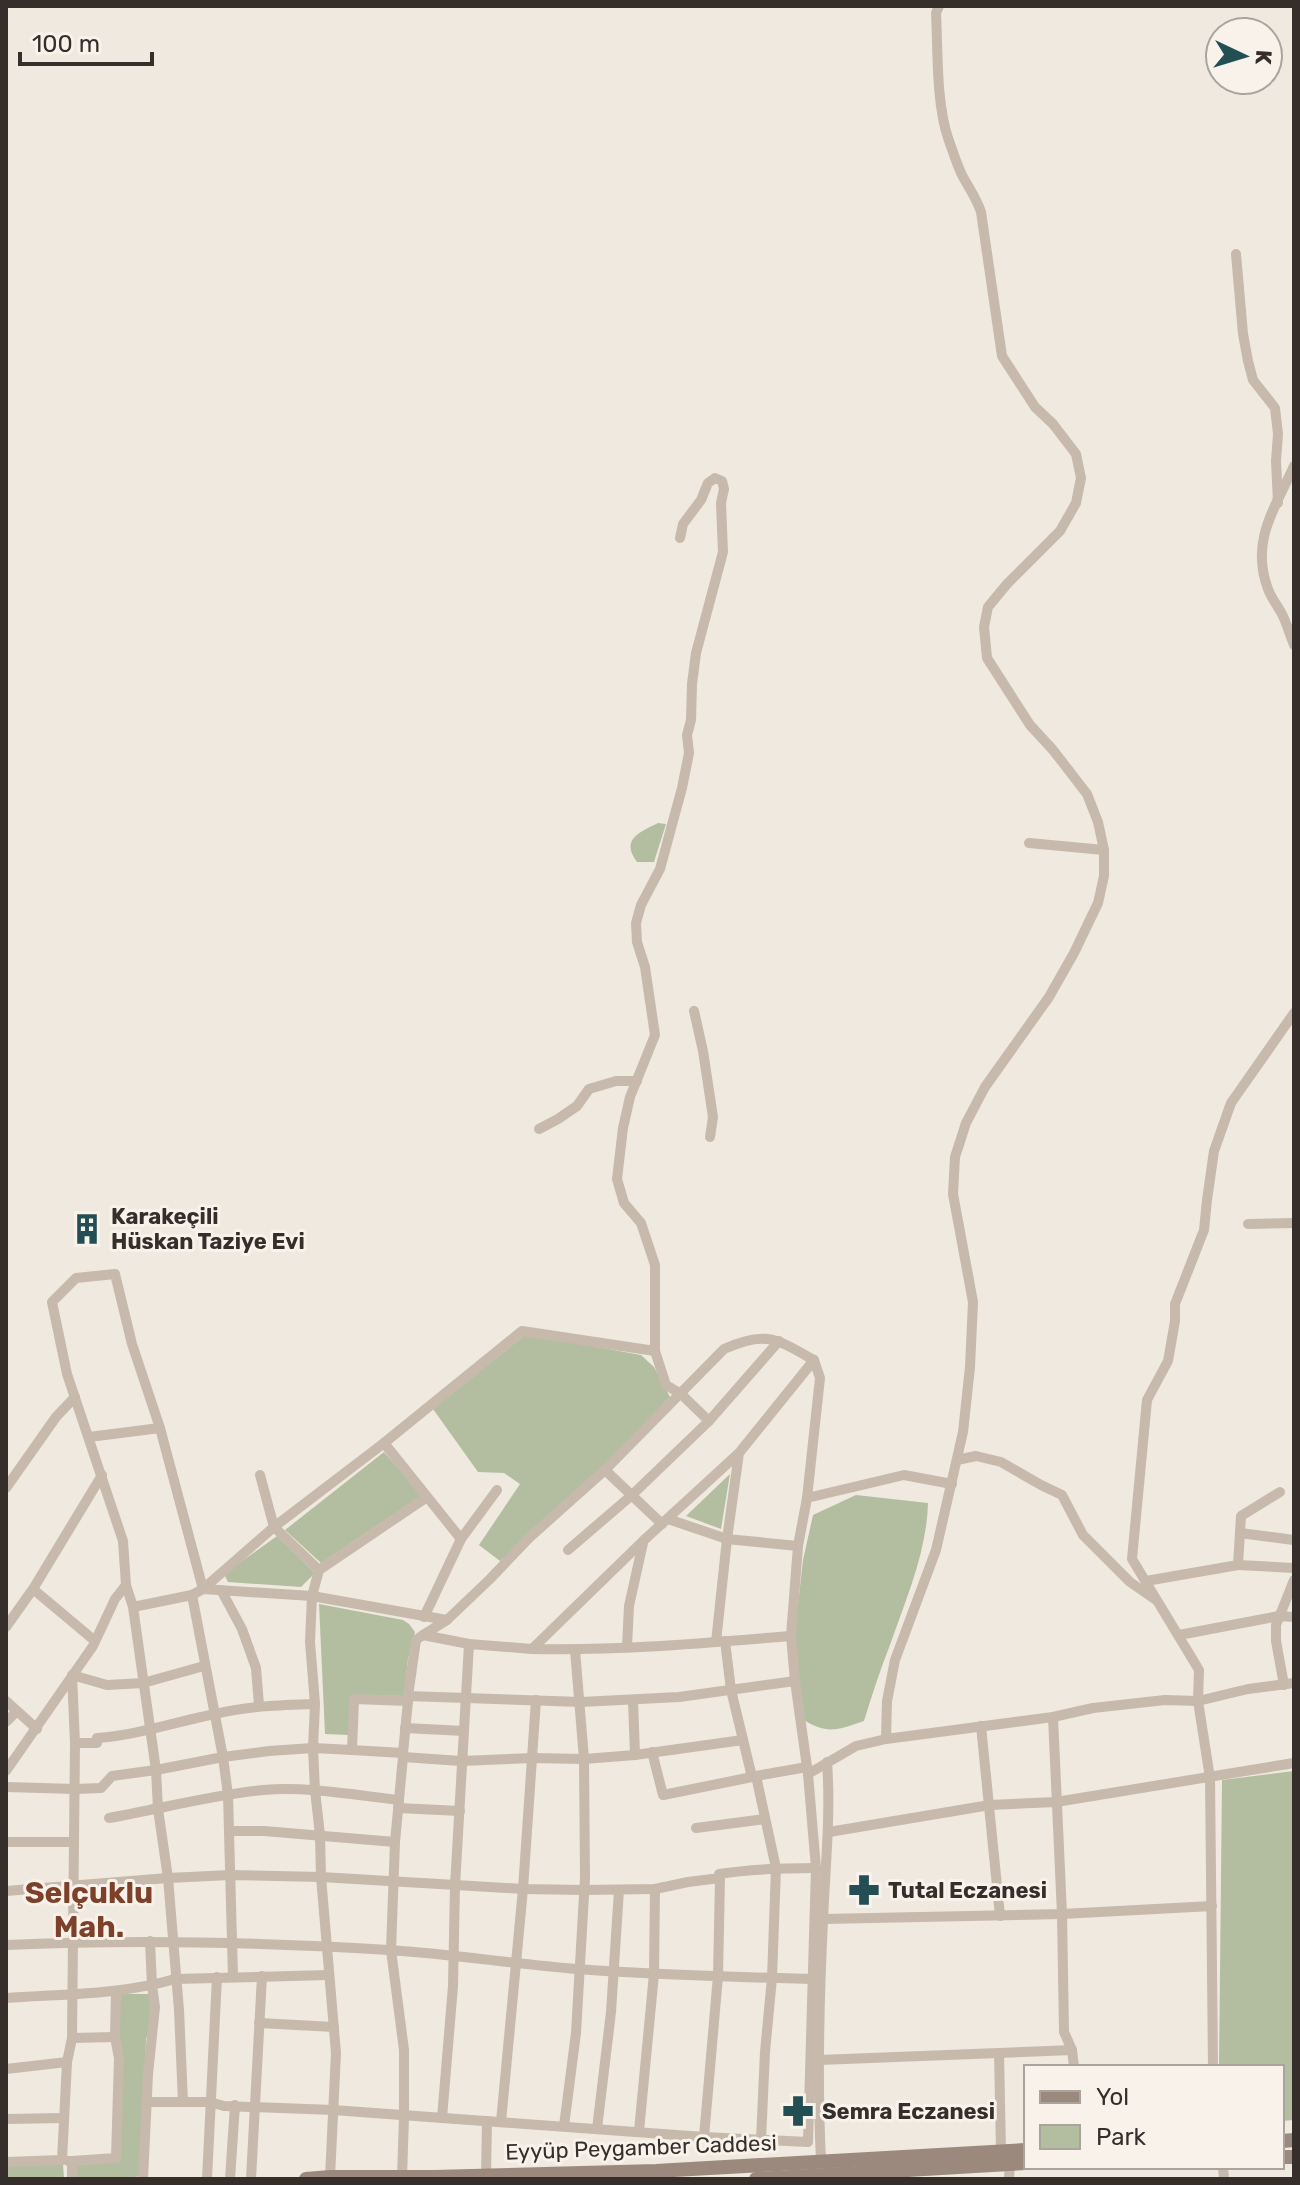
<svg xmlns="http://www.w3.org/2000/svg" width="1300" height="2185" viewBox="0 0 1300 2185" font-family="Rubik,sans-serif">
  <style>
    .green { fill: #b3bea0 }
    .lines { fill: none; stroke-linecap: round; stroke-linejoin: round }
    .street { stroke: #c7b9ac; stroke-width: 10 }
    .secondary { stroke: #9b897d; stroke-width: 14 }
    .labels { text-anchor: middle; stroke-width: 6; stroke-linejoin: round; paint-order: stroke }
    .poi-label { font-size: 22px; font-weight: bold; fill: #362e2a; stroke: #f8f2eb; text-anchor: start }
    .street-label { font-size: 22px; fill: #362e2a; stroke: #f8f2eb }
    .district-label { font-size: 30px; font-weight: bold; fill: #7d412b; stroke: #f8f2eb }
  </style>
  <rect width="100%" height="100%" fill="#f0e9df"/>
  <!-- green -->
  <g class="green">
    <path d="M658 823 666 824 654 862H637C620 839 640 832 658 823Z"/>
    <path d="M526 1334 641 1355 654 1367 670 1397C616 1454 561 1512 500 1561L479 1545 520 1484 504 1473 478 1472 433 1409Z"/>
    <path d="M384 1452 422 1495 321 1563 285 1530Z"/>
    <path d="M730 1474 721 1529 686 1516Z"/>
    <path d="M856 1495 928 1503C927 1551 906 1599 890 1645 880 1670 872 1695 864 1721 838 1730 827 1735 802 1719L794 1640 803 1560 813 1515Z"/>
    <path d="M277 1536 315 1573 301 1587 228 1582 224 1574Z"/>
    <path d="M319 1604 403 1620 409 1624 415 1632 408 1659 404 1696 351 1695 348 1735 325 1734Z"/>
    <path d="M1294 1771V2120L1282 2121V2067H1219L1222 1780Z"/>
    <path d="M121 1994H150L152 2015 146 2040 141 2176 124 2179H76V2164L120 2159 117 2027Z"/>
    <path d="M6 2161 63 2163 64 2179H6Z"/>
  </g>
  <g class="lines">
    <!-- street -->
    <g class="street">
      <path d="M1236 254 1243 334 1248 361 1253 380 1275 408 1278 434 1276 461 1278 503"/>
      <path d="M1294 466C1275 508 1250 541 1268 589 1271 598 1278 606 1283 616 1287 625 1290 635 1294 645"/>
      <path d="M680 538 683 524 701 500 708 483 715 478 722 481 724 489 721 503 723 552 696 653 692 684 691 720 687 735 689 753 682 788 660 869 641 905 636 923 637 942 645 967 655 1035 630 1097 623 1128 617 1179 624 1203 641 1223 655 1265V1351L666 1385 681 1394 709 1421"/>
      <path d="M1029 843 1104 850"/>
      <path d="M694 1011 703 1051 713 1117 710 1137"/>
      <path d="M539 1129 558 1119 577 1106 589 1089 616 1081H637"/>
      <path d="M1248 1224 1294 1223"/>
      <path d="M89 1437 160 1428"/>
      <path d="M384 1443 461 1539 424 1617"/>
      <path d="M739 1453 643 1541 532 1649 469 1644 423 1635 447 1620 490 1579 529 1538 605 1470 724 1349C766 1330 776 1339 814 1360L739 1453 727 1539 798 1546"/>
      <path d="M957 1460 976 1456 1001 1462 1041 1485 1062 1495 1083 1535 1130 1582 1156 1600"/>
      <path d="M605 1470 662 1524"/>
      <path d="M260 1475 274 1527 319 1570"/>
      <path d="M6 1488 56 1417 75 1397"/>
      <path d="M807 1498 904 1475 952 1484"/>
      <path d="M668 1519 727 1539 716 1642"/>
      <path d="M1240 1533 1294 1540"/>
      <path d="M461 1539 497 1490"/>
      <path d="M568 1550 632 1495 709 1421 779 1341"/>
      <path d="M1238 1565 1294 1568"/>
      <path d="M1146 1581 1238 1565 1241 1516 1280 1492"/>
      <path d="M33 1589 95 1641"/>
      <path d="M221 1590 242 1629 256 1668 259 1705"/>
      <path d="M192 1595 223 1757 228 1795 233 1977"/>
      <path d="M133 1607 192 1595 203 1589 274 1527 384 1443 522 1331 655 1351"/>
      <path d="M6 1627 33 1589 102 1475"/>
      <path d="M1179 1635 1279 1616 1294 1617"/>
      <path d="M725 1641 731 1690 752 1777 756 1776 776 1868 772 1978 765 2052 761 2140"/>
      <path d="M627 1646 629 1606 643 1543"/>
      <path d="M532 1649C618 1651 705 1643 791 1636"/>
      <path d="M1284 1685 1276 1641V1625L1294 1580"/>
      <path d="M408 1696 416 1640 423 1635"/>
      <path d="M633 1700 635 1755"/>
      <path d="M6 1701 37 1729"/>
      <path d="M1053 1717 1062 1914 1064 2032 1072 2050 1074 2067"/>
      <path d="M6 1722 16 1712"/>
      <path d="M981 1726 1000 1916"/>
      <path d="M405 1728 464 1731"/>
      <path d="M886 1739 887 1701 895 1660 936 1550 963 1432 970 1367 973 1302 953 1194 955 1157 966 1123 985 1087 1049 997 1074 953 1098 903 1104 876V850L1098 822 1087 794 1053 750 1030 725 987 658 984 627 988 607 1007 584 1060 531 1076 503 1081 478 1076 454 1053 424 1035 407 1002 356 981 212C976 197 968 187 961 173 956 162 952 149 948 138 936 102 938 50 936 13L939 6"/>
      <path d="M75 1743H97V1738C138 1735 175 1722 215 1714 248 1706 281 1705 315 1704"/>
      <path d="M652 1752 663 1795 752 1777"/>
      <path d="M403 1753 408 1701"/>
      <path d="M403 1757 461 1761 532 1758 584 1759 635 1755 743 1740"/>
      <path d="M6 1771 93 1646 115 1599 126 1585"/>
      <path d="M808 1774 856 1746 886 1739 1053 1717 1093 1708 1165 1700 1198 1701 1248 1689 1294 1683"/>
      <path d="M756 1776 807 1767"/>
      <path d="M6 1787 75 1789 101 1788 112 1776 156 1770 223 1757 269 1751 313 1748 352 1750"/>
      <path d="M398 1808 460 1811"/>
      <path d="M109 1818C160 1809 211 1795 263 1790 308 1786 354 1795 399 1800"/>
      <path d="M696 1828 765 1819"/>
      <path d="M229 1831H264L395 1842"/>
      <path d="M829 1832 990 1805 1056 1802 1294 1763"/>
      <path d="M6 1842H73"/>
      <path d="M6 1891 168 1878 230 1875 321 1877 523 1889 584 1890 655 1889 688 1882 720 1878 719 1874C751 1869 784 1868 816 1868"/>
      <path d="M823 1919 1062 1914 1212 1906"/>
      <path d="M6 1945C134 1939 261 1942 389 1950 452 1954 514 1964 577 1969 655 1975 734 1977 813 1979"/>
      <path d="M6 1998C63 1994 120 1995 175 1979L329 1975"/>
      <path d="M259 2023 334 2027"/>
      <path d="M72 2038 115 2037"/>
      <path d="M999 2053 1001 2151"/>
      <path d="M819 2060 1072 2050"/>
      <path d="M1213 2067 1210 1778 1198 1701 1199 1670 1132 1559 1147 1400 1168 1361 1175 1321V1304L1204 1230 1207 1200 1214 1151 1231 1103 1294 1013"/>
      <path d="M6 2069 67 2062"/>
      <path d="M147 2102H210L224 2106 333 2110 704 2137 808 2142 816 1868 808 1774 795 1681 791 1636 798 1546 807 1498 820 1378 814 1360"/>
      <path d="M183 2102 179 2010 168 1878 158 1809 156 1770 133 1607 126 1585 123 1541 67 1374 52 1302 76 1278 115 1274 132 1344 160 1428 203 1589 312 1596 447 1620"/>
      <path d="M442 2118 453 1986 455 1886 469 1644"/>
      <path d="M6 2119 64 2118"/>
      <path d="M501 2122 523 1889 536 1700"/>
      <path d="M564 2126 576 2033 585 1878 584 1759 575 1650"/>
      <path d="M597 2129 611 2012 619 1890"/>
      <path d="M639 2131 654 1974 655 1889"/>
      <path d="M704 2137 718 1976 720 1878"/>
      <path d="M821 2160C817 2081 819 2001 823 1921 825 1868 831 1816 827 1762"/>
      <path d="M68 2161H72V2179"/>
      <path d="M72 2161 116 2158 119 2058 115 2037 116 1992"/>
      <path d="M6 2162 62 2160 67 2062 72 2038 75 1743 72 1675 107 1685 143 1683 204 1666"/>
      <path d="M1223 2167 1224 2179"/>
      <path d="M486 2175 487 2121"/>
      <path d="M330 2177 336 2053 321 1877 320 1835 315 1790 313 1748 315 1704 310 1642 312 1596 319 1570 427 1497"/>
      <path d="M402 2177 404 2117V2050L391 1950 395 1842 403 1757V1753L352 1750 354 1699 408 1701V1696L581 1702 679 1697 795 1681"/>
      <path d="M143 2179 148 2074 155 2007 152 1986 150 1941"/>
      <path d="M207 2179 217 1977"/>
      <path d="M230 2179 235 2105"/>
      <path d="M251 2179 262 1976"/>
      <path d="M1009 2179 1010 2164"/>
    </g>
    <!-- secondary -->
    <g class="secondary">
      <path d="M1282 2141 1294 2140"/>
      <path d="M1282 2157H1294"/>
      <path d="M306 2179 330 2177H434L656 2171 1026 2150"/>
      <path d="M756 2179 1026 2163"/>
    </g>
  </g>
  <!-- icons -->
  <defs>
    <symbol id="building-bare" viewBox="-9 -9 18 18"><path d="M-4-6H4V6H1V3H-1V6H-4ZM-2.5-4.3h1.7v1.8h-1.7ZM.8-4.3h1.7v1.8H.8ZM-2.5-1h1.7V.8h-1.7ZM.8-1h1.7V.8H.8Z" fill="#234f54" stroke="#f8f2eb" stroke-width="2.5" paint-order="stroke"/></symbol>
    <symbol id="pharmacy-bare" viewBox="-9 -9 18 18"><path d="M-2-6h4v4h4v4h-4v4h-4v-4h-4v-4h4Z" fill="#234f54" stroke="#f8f2eb" stroke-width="2.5" paint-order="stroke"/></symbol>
  </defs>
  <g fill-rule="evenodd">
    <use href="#building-bare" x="65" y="1207" width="44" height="44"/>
    <use href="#pharmacy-bare" x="842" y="1868" width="44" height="44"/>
    <use href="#pharmacy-bare" x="776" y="2089" width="44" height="44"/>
  </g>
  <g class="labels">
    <!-- poi labels -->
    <g class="poi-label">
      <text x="111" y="1224">Karakeçili<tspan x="111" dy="25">Hüskan Taziye Evi</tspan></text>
      <text x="888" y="1898">Tutal Eczanesi</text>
      <text x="822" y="2119">Semra Eczanesi</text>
    </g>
    <!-- street labels -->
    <g class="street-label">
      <text transform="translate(641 2147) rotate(-2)" y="8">Eyyüp Peygamber Caddesi</text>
    </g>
    <!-- district labels -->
    <g class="district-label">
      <text x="89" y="1903">Selçuklu<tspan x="89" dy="34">Mah.</tspan></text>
    </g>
  </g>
  <!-- border -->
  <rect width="1300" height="2185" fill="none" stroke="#362e2a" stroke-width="16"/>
  <!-- legend -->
  <rect x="1024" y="2065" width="260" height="104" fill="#f8f2eb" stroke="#aaa49e" stroke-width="2"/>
  <rect x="1040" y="2091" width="40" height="12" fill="#9b897d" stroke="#aaa49e" stroke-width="2"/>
  <text x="1096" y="2105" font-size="24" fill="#362e2a">Yol</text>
  <rect x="1040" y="2125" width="40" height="24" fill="#b3bea0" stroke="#aaa49e" stroke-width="2"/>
  <text x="1096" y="2145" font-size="24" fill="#362e2a">Park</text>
  <!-- north arrow -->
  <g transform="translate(1244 56) rotate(94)"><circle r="38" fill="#f8f2eb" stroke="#aaa49e" stroke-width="2"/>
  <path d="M0-6L14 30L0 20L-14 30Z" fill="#234f54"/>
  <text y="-12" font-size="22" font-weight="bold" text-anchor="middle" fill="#362e2a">K</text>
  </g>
  <!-- scale -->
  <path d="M20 52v12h132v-12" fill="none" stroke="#362e2a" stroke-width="4"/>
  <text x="32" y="52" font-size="24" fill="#362e2a" stroke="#f8f2eb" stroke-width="6" paint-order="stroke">100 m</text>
</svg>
